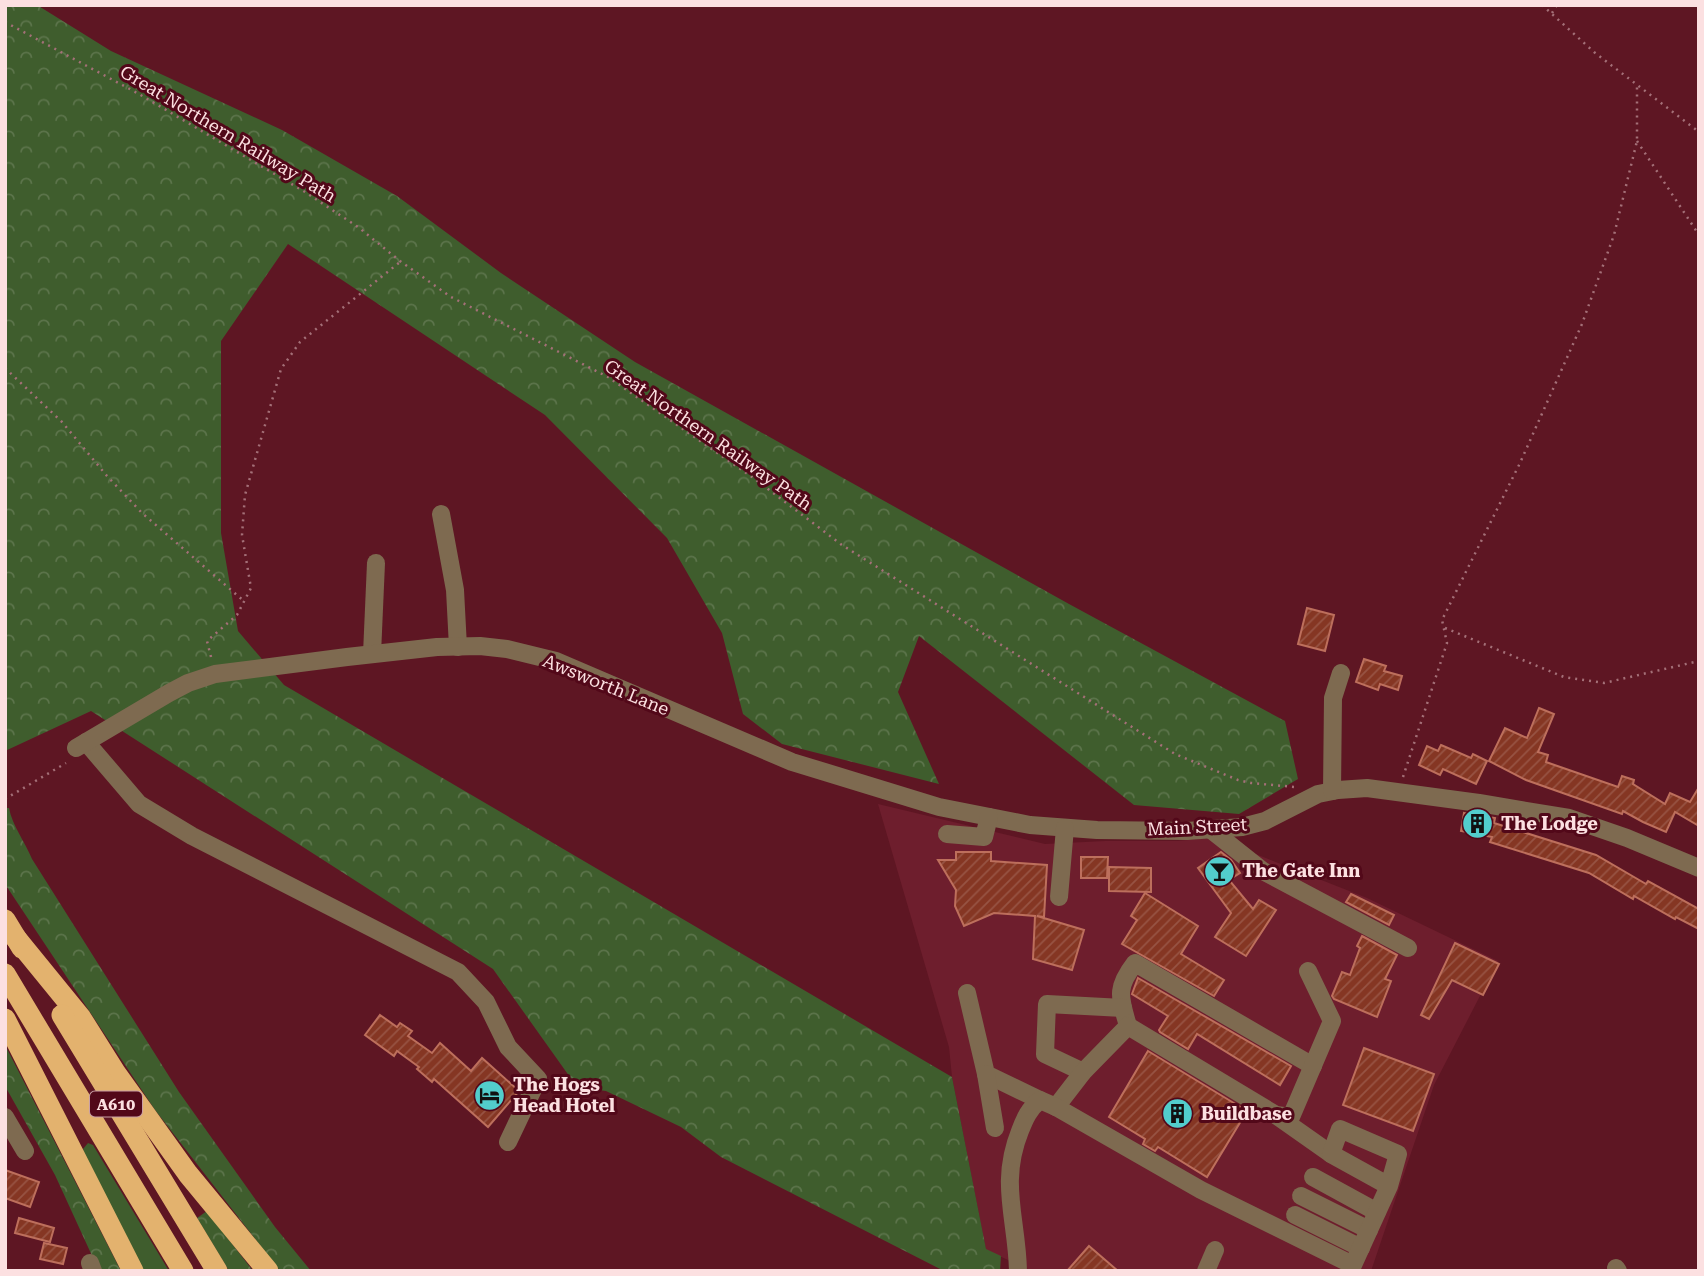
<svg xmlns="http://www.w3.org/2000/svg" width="1704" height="1276" viewBox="0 0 1704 1276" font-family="'Roboto Serif',serif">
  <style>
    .built { fill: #6e1e2d }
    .green { fill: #3f5d2d }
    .forest { fill: url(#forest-crowns) }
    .building { fill: url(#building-hatch); stroke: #bd6f5c; stroke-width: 2 }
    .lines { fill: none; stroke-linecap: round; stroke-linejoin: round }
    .path { stroke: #a47078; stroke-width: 2.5; stroke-dasharray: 2 5; stroke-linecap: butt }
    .minor { stroke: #7e6a50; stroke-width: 18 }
    .highway { stroke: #e3b26e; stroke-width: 21 }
    .labels { text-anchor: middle; stroke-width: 6; stroke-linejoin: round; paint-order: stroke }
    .shield { fill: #520819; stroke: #c99fa5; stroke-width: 2 }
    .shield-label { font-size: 16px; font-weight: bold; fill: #fce0e1 }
    .street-label { font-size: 18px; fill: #fce0e1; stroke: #520819 }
    .poi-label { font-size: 18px; font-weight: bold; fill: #fce0e1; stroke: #520819; text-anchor: start }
  </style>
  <defs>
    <pattern id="forest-crowns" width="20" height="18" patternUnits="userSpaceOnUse" patternTransform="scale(1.75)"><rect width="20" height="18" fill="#3f5d2d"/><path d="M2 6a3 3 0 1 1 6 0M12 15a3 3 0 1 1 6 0" fill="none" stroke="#5c744b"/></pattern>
    <pattern id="building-hatch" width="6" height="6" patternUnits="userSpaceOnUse" patternTransform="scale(1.75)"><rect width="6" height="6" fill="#853623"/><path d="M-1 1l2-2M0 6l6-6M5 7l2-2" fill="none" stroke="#975343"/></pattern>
  </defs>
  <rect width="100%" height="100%" fill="#5e1623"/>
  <!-- built -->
  <path class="built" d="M878 804 1045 844 1105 841H1177L1234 836 1253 853 1367 898 1498 961 1434 1085 1371 1271H1032L986 1250 952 1077 949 1047Z"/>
  <!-- green -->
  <path class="green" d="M88 1143 93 1145 169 1271H144L84 1154 83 1149Z"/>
  <!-- forest -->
  <g class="forest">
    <path d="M5 5H37L111 51 282 130 397 196 501 273 635 362 1069 604 1285 721 1298 779 1239 814 1134 805 919 636 898 692 939 784 782 744 743 714 722 633 667 538 545 415 288 244 221 341V533L238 631 284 685 952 1077 986 1249 1001 1256 1000 1271H944L721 1157 681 1127 606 1091 577 1087 493 969 91 711 5 751Z"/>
    <path d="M5 808H9C12 825 25 842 32 859L179 1092 275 1227 311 1271H280L155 1110 5 884Z"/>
    <path d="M5 1045 121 1271H99L55 1175 5 1086Z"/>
    <path d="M207 1211 253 1271H229L197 1218Z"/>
  </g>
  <!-- building -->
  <g class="building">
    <path d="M1307 608 1334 615 1325 651 1298 644Z"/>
    <path d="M1364 659 1386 666 1384 671 1402 676 1398 690 1380 684 1378 690 1356 682Z"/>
    <path d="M1539 708 1554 714 1538 752 1548 755 1546 762 1618 787 1622 776 1634 780 1633 784 1665 804 1670 793 1690 802 1699 787V826L1675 812 1666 832 1643 822 1623 811 1622 814 1526 780 1489 761 1505 728 1527 738Z"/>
    <path d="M1441 745 1471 758 1473 754 1487 761 1476 784 1443 769 1440 775 1419 765 1427 746 1438 751Z"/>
    <path d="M1464 813 1495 818 1494 823 1596 855 1646 884 1648 881 1699 909V929L1676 917 1675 919 1634 896 1633 899 1589 873 1490 842 1492 837 1461 831Z"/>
    <path d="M956 852H991V861L1047 865 1044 917 1037 916 1084 930 1072 970 1033 959 1035 916 994 913 964 926 955 906 956 890 938 860H956Z"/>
    <path d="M1221 852 1231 860 1240 873 1229 880 1253 909 1259 900 1276 910 1246 956 1215 937 1231 913 1198 868Z"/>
    <path d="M1081 857H1108L1107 878H1081Z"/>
    <path d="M1109 867 1151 868V892L1109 891Z"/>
    <path d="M1145 893 1198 926 1181 954 1224 980 1214 996 1122 944 1137 920 1131 916Z"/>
    <path d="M1351 894 1394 915 1389 925 1346 902Z"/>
    <path d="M1362 936 1397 955 1385 979 1391 981 1377 1017 1334 999 1332 996 1342 972 1350 975 1360 948 1357 946Z"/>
    <path d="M1455 943 1499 964 1483 995 1452 980 1429 1019 1421 1015Z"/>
    <path d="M1138 978 1291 1066 1280 1085 1197 1034 1188 1049 1160 1032 1159 1030 1168 1016 1132 994Z"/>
    <path d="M380 1015 397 1027 400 1023 412 1031 408 1036 432 1053 440 1043 471 1071 482 1058 519 1091 488 1127 434 1079 432 1082 417 1069 419 1067 397 1051 394 1056 365 1035Z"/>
    <path d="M1364 1048 1434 1074 1413 1131 1343 1105Z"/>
    <path d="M1148 1051 1247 1111 1207 1177 1158 1147 1155 1151 1143 1144 1145 1139 1109 1117Z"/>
    <path d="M5 1170 39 1182 30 1207 5 1198Z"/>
    <path d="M19 1218 54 1228 50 1242 15 1233Z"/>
    <path d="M44 1243 67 1248 63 1264 40 1259Z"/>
    <path d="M1089 1246 1118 1271H1067Z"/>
  </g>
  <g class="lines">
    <!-- path -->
    <g class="path">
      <path d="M1542 5 1594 52 1699 132"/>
      <path d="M1552 13 1557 5"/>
      <path d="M5 22 139 94 305 192 358 227 400 261 451 297 608 377 752 477 842 545 1175 754 1238 780 1251 783 1295 787"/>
      <path d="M1637 141 1699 235"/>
      <path d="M5 368 62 422 107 476 142 513 245 602"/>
      <path d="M1445 628 1564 677 1604 683 1699 661"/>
      <path d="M211 657 207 641 237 615 251 588 242 535 245 495 281 369 300 342 400 262"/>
      <path d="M1403 777 1447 643 1442 620 1520 463 1582 324 1614 235 1637 141V86"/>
      <path d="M5 799 66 763"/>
    </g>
    <!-- minor -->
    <g class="minor">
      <path d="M441 514 455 590 458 647"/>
      <path d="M372 654 376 563"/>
      <path d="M86 742 139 804 192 836 458 972 486 1002 508 1047 538 1079 508 1142"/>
      <path d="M76 748 169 693 188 683 215 674 347 657 437 647 480 646 507 649 556 661 792 762 939 807 1030 825 1097 830 1187 831 1242 827 1265 821 1318 794 1338 790 1367 788 1479 803 1569 818 1627 838 1699 868"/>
      <path d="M1332 791 1333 698 1341 673"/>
      <path d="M1210 829 1263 871 1408 948"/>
      <path d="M947 834 984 837 989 817"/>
      <path d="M1059 897 1065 828"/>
      <path d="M967 993 986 1074 1040 1100"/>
      <path d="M1128 1026C1120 997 1115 989 1135 963L1313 1066"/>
      <path d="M1083 1072 1045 1054 1047 1004 1123 1008"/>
      <path d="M986 1074 995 1128"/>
      <path d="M1056 1107 1083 1072 1128 1026 1276 1115 1291 1117 1332 1021 1308 971"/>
      <path d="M1277 1116 1331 1154"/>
      <path d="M5 1117 25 1151"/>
      <path d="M1313 1177 1377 1212"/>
      <path d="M1301 1196 1369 1230"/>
      <path d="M1295 1215 1361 1248"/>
      <path d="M90 1263 93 1271"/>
      <path d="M1616 1268 1618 1271"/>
      <path d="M1018 1271C1017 1219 999 1183 1020 1131 1025 1118 1029 1109 1040 1100L1056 1107 1201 1190 1353 1265 1389 1186 1398 1154 1340 1129 1331 1154 1389 1186"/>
      <path d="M1206 1271 1215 1250"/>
    </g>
    <!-- highway -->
    <g class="highway">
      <path d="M5 920 22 948"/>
      <path d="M15 937 81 1018 115 1072 188 1174 268 1271"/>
      <path d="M5 974 183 1271"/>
      <path d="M62 1015 217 1271"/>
      <path d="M5 1019 133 1271"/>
    </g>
  </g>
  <!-- icons -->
  <defs>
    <symbol id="building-disc" viewBox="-11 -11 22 22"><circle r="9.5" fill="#52cdcc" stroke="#520819"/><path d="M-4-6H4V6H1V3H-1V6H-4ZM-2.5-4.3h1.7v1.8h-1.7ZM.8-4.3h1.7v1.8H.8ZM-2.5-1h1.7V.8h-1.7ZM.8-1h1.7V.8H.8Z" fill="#111"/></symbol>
    <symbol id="bar-disc" viewBox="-11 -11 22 22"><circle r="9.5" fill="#52cdcc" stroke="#520819"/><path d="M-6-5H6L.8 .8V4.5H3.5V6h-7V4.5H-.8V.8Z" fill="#111"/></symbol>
    <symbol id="hotel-disc" viewBox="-11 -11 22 22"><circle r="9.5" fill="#52cdcc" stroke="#520819"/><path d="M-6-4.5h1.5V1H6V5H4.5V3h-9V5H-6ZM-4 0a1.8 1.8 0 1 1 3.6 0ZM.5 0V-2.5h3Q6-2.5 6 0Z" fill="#111"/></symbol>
  </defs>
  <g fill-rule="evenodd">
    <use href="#building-disc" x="1460" y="806" width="35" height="35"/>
    <use href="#bar-disc" x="1202" y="854" width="35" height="35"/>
    <use href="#hotel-disc" x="472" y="1078" width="35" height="35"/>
    <use href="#building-disc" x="1160" y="1096" width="35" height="35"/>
  </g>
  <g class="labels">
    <!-- shield labels -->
    <rect class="shield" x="90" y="1091.5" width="52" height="25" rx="5"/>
    <g class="shield-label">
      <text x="116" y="1110">A610</text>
    </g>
    <!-- street labels -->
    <g class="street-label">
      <text transform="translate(228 134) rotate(31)" y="6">Great Northern Railway Path</text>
      <text transform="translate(708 435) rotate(35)" y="6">Great Northern Railway Path</text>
      <text transform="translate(606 685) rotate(22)" y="6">Awsworth Lane</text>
      <text transform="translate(1197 827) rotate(-3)" y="6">Main Street</text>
    </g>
    <!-- poi labels -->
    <g class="poi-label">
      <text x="1501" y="830">The Lodge</text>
      <text x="1242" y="877">The Gate Inn</text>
      <text x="513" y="1091">The Hogs<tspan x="513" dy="21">Head Hotel</tspan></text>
      <text x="1201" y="1120">Buildbase</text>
    </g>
  </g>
  <!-- border -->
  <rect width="1704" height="1276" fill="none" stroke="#fce0e1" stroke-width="14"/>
</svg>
